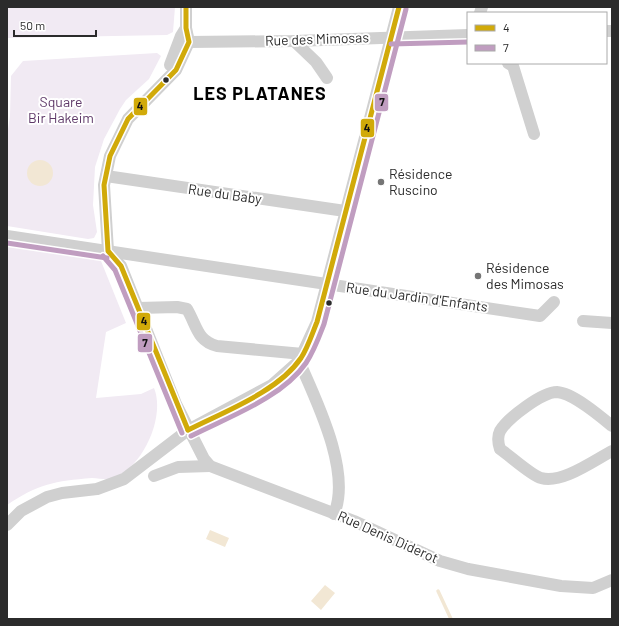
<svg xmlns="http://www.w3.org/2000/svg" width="619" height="626" viewBox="0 0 619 626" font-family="Barlow,sans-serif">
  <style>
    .green { fill: #f1eaf3 }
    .water { fill: #f2e7d4 }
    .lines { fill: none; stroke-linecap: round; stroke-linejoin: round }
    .stream { stroke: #f2e7d4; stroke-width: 3.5 }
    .minor { stroke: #d0d0d0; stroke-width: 12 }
    .bus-1-casing { stroke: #fff; stroke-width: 8 }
    .bus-2-casing { stroke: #fff; stroke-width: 8 }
    .bus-1 { stroke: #d1aa09; stroke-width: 5 }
    .bus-2 { stroke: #c09dc0; stroke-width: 5 }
    .bus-dot { fill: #2b2b2b; stroke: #fff; stroke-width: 1.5 }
    .poi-dot { fill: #757575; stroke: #fff; stroke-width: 1.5 }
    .labels { text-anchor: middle; stroke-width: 4; stroke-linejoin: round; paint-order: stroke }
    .street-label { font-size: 14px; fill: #2b2b2b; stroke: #fff }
    .park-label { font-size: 14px; fill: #5e3868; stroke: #fff }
    .poi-label { font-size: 14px; fill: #2b2b2b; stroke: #fff; text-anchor: start }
    .district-label { font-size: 18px; font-weight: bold; letter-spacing: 1px; fill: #000; stroke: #fff }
    .line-badge { stroke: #fff; stroke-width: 1.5 }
    .pale-badge-label { font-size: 11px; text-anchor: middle; font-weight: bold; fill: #111 }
  </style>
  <rect width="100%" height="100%" fill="#fff"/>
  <!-- green -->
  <g class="green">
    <path d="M7 7H175L173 32 167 35 7 38Z"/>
    <path d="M157 53 161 56 149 79 126 100 120 109 104 139 95 167 93 205 97 232 94 238 88 239 7 226V136L10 116 11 76 23 61Z"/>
    <path d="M7 243 98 258 101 261 126 323 106 332 96 398 141 394 154 388C166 417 142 470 111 479 105 480 98 478 92 478 55 481 38 484 7 505Z"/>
  </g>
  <!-- water -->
  <g class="water">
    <circle cx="40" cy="173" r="13"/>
    <path d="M210 530 229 538 225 547 206 539Z"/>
    <path d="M325 585 335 593 321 610 311 601Z"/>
  </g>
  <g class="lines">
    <!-- stream -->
    <path class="stream" d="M438 591 451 619"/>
    <!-- minor -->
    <g class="minor">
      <path d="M186 7V28L189 42 176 70 128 119 110 156 104 185 108 251 121 266 176 404 204 459 210 466 354 521 440 561 468 569 561 586 593 588 612 580"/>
      <path d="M480 13 482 7"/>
      <path d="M606 31H612"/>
      <path d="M294 41 316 62 327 78"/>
      <path d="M189 42 294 41 468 35"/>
      <path d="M508 63 513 66 534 134"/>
      <path d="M170 65 181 36 186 28"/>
      <path d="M106 176 345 211"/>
      <path d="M7 236 540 316 554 302"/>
      <path d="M138 308 177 307 187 309C197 326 197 341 217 346L303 354"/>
      <path d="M583 321 612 323"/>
      <path d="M299 361C316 400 352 472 334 514"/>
      <path d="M612 426C600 416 573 393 557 392 542 392 508 418 500 431 497 437 498 443 500 449 509 455 532 476 541 478 562 484 593 461 612 451"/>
      <path d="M154 476 178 467 210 466"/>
      <path d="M7 525 21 511 47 497 62 493 97 489 124 479 188 430 272 385 299 361 317 322 399 7"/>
    </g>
    <defs>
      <g id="bus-1">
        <path d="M186 7V28L189 42 176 70 128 119 110 156 104 185 108 251 121 266 188 430"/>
        <path d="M188 430C223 412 278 392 301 358 308 347 312 334 317 322L399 7"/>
      </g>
      <g id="bus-2">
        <path d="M391 44 468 42"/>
        <path d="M7 243 107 258"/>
        <path d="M103 256 115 270 182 433"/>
        <path d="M191 436C228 417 282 398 306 363 314 351 319 337 324 324L406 9"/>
      </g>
    </defs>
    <!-- bus-1 casing -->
    <use href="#bus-1" class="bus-1-casing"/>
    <!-- bus-2 casing -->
    <use href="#bus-2" class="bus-2-casing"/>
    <!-- bus-1 -->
    <use href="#bus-1" class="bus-1"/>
    <!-- bus-2 -->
    <use href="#bus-2" class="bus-2"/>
  </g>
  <!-- markers -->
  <g class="bus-dot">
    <circle cx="166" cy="80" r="3.5"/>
    <circle cx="329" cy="303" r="3.5"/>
  </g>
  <g class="poi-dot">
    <circle cx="381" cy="182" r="4"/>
    <circle cx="478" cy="276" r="4"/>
  </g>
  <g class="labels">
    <!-- street labels -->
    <g class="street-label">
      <text transform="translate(317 39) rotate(-2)" y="5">Rue des Mimosas</text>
      <text transform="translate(225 194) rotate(8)" y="5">Rue du Baby</text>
      <text transform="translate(417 297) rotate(8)" y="5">Rue du Jardin d'Enfants</text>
      <text transform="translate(388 537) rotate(24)" y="5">Rue Denis Diderot</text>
    </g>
    <!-- park labels -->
    <g class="park-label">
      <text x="61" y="107">Square<tspan x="61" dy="16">Bir Hakeim</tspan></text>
    </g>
    <!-- poi labels -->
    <g class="poi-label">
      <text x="389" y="179">Résidence<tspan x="389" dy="16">Ruscino</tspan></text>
      <text x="486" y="273">Résidence<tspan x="486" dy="16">des Mimosas</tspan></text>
    </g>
    <!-- district labels -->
    <g class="district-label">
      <text x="260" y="100">LES PLATANES</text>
    </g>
  </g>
  <g class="line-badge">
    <rect x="374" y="93" width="15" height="19" rx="4" fill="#c09dc0"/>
    <rect x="133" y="97" width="15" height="19" rx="4" fill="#d1aa09"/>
    <rect x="360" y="118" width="15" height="20" rx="4" fill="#d1aa09"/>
    <rect x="136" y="312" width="15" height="19" rx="4" fill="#d1aa09"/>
    <rect x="137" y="333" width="16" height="20" rx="4" fill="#c09dc0"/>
  </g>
  <g class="pale-badge-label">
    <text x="382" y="106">7</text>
    <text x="140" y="110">4</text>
    <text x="367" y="132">4</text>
    <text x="144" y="325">4</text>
    <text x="145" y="347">7</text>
  </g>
  <!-- border -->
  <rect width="619" height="626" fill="none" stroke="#2b2b2b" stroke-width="16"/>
  <!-- legend -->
  <rect x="467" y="12" width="140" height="52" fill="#ffffff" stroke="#aaaaaa"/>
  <rect x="475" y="25" width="20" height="6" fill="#d1aa09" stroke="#aaaaaa"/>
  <text x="503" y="32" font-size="12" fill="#2b2b2b">4</text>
  <rect x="475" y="45" width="20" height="6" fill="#c09dc0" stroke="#aaaaaa"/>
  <text x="503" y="52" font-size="12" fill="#2b2b2b">7</text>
  <!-- scale -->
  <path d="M14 30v6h82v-6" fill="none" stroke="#2b2b2b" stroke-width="2"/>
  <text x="20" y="30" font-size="12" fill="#2b2b2b" stroke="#ffffff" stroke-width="3" paint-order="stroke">50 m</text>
</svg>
